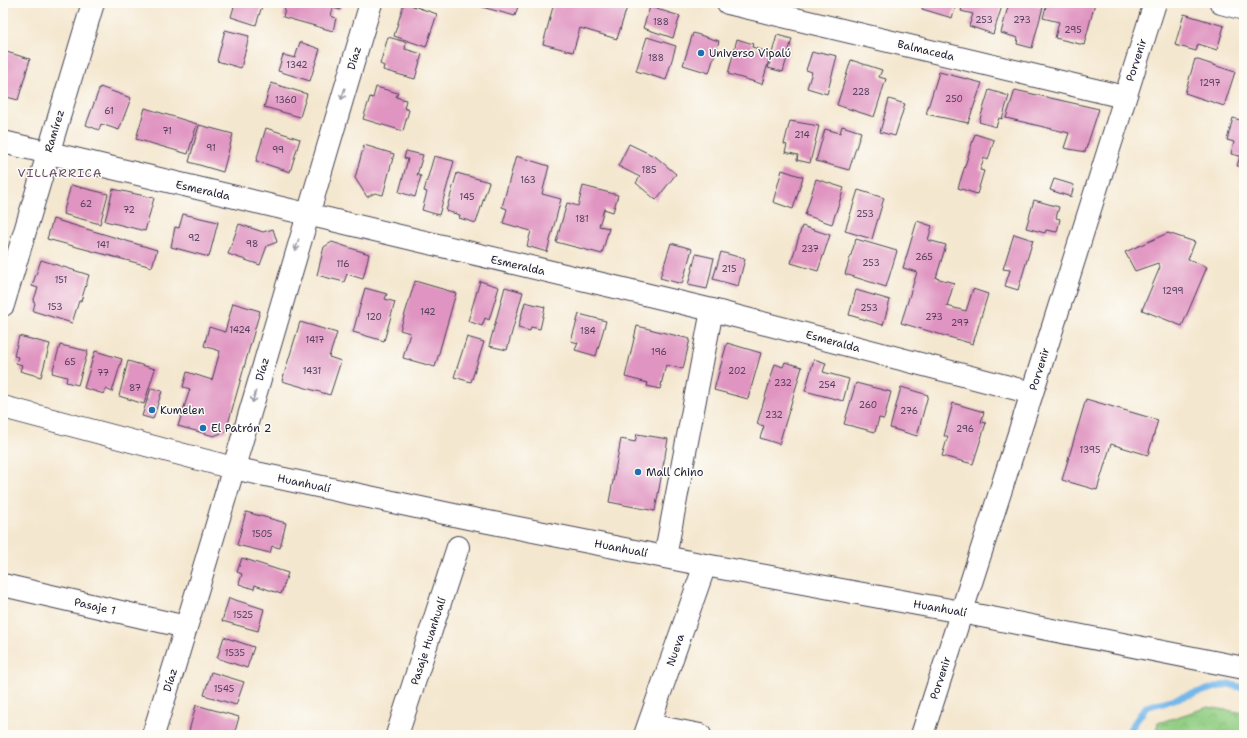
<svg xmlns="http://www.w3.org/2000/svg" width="1247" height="738" viewBox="0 0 1247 738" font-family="'Shantell Sans',sans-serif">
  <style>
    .park { fill: url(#park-crowns); stroke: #5a785f }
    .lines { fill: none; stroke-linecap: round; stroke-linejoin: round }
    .stream { stroke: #74b7ea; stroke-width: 7 }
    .building { fill: #e094c1 }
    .minor-casing { stroke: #424051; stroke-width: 24 }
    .minor { stroke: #fff; stroke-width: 22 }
    .oneway { stroke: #9c9ca7 }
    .poi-dot { fill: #1f6fb2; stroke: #fdfcf7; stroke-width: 1.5 }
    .labels { text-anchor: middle; stroke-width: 3; stroke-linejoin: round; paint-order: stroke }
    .number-label { font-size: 9px; fill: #523e5c }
    .street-label { font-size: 11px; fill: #22223b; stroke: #fdfcf7 }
    .poi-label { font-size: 11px; fill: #22223b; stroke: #fdfcf7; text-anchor: start }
    .neighbourhood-label { font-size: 12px; letter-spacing: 1px; fill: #644a6a; stroke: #fdfcf7 }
  </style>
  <defs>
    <pattern id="park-crowns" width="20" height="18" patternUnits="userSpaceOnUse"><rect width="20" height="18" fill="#92ce83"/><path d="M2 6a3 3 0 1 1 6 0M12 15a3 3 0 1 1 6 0" fill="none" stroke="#7eb172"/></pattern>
  </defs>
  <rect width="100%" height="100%" fill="#fdfcf7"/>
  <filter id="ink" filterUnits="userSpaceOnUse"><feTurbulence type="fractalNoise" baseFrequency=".025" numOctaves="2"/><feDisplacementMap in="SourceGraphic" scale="8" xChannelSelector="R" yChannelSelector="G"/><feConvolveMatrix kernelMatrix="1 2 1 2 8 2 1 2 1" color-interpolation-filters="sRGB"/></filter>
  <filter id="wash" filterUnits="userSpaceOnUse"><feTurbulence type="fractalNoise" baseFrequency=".012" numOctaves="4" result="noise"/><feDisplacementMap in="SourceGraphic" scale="16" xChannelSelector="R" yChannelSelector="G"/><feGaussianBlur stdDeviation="0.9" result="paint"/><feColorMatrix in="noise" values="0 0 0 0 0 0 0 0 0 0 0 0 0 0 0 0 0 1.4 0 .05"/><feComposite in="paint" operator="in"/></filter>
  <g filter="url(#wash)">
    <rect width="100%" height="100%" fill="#f4e7cf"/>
    <!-- park -->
    <path class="park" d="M1208 707 1244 713V735H1155L1158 723Z"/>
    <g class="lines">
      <!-- stream -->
      <path class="stream" d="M1126 735 1146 707 1228 684 1244 688"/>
    </g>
    <g id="blocks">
      <!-- building -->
      <g class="building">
        <path d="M235 3H263L256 25 231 17Z"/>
        <path d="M286 3 306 7 308 3H342L340 10 333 8 331 16 336 18 333 31 283 17Z"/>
        <path d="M404 3 437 14 426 47 394 36Z"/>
        <path d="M483 3H519L515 16 482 7Z"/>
        <path d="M554 3H625L628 4 617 39 580 28 573 52 543 44Z"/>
        <path d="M924 3H957L952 18 922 9Z"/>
        <path d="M964 3H1003L993 34 969 26 973 14 961 11Z"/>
        <path d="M1009 3H1029L1043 7 1032 48 1017 44 1018 38 1001 33Z"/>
        <path d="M1047 3H1095L1084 45 1055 38 1059 22 1043 18Z"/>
        <path d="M650 7 680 16 673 38 643 28Z"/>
        <path d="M1184 14 1224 26 1217 50 1198 44 1196 51 1175 45Z"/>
        <path d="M225 30 249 36 241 68 217 61Z"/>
        <path d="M693 33 719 41 709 73 683 65Z"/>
        <path d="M777 35 792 39 783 72 768 68Z"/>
        <path d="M388 37 406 42 405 49 422 54 415 79 383 70 384 66 380 64Z"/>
        <path d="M647 37 676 46 666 80 636 71Z"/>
        <path d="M737 39 753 44 752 47 771 53 762 84 728 74Z"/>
        <path d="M300 42 320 49 310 81 278 71 283 55 295 58Z"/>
        <path d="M3 51 30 59 18 100 3 96Z"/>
        <path d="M812 52 819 54 820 52 837 56 827 94 807 88 812 72 806 70Z"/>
        <path d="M1195 59 1235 72 1224 106 1185 93Z"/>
        <path d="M851 60 882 70 879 77 886 79 874 117 837 105Z"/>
        <path d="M939 72 982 83 968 123 926 114Z"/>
        <path d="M271 83 307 94 300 117 264 107Z"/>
        <path d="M100 87 131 98 119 130 101 124 99 130 86 125Z"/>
        <path d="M376 87 398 93 396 97 406 100 404 108 409 110 403 131 363 119 370 97 373 98Z"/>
        <path d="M989 90 1009 96 1002 119 999 118 996 127 979 122Z"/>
        <path d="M1015 90 1099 109 1085 152 1064 148 1069 133 1006 118Z"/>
        <path d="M889 99 905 104 895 136 880 132Z"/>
        <path d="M145 108 197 124 188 154 136 139Z"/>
        <path d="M1233 118 1244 121V167L1237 166 1240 156 1231 154 1234 142 1227 140Z"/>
        <path d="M790 121 819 126 810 163 797 160 798 155 785 152 787 145 784 144Z"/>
        <path d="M199 125 233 134 223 172 189 162Z"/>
        <path d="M842 126 861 132 849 170 816 161 825 129 840 133Z"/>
        <path d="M266 128 300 139 290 172 256 161Z"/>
        <path d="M975 134 994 140 988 160 984 158 980 170 984 171 977 194 958 188Z"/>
        <path d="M629 144 656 157 676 174 656 200 636 183 640 177 618 166Z"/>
        <path d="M364 145 394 154 383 195 375 193 367 197 355 178Z"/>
        <path d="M406 151 423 155 417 175 421 176 415 197 399 192 408 159 404 158Z"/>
        <path d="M434 156 454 161 439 215 422 210 427 192 424 191Z"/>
        <path d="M516 156 549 166 542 194 561 199 547 252 527 246 531 231 503 223 507 209 502 207Z"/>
        <path d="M782 170 803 177 793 209 773 202Z"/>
        <path d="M457 173 489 182 476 223 459 218 460 215 446 211Z"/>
        <path d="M816 179 844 188 832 224 805 215Z"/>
        <path d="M1054 179 1074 185 1071 197 1050 190Z"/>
        <path d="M71 185 108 194 100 224 63 214Z"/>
        <path d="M583 186 618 195 613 212 604 209 599 226 609 228 602 254 556 242 567 203 578 206Z"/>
        <path d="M113 189 154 198 145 231 105 221Z"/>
        <path d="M858 190 884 198 872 239 845 231Z"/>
        <path d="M1034 200 1059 207 1056 218 1060 219 1057 232 1046 230 1045 233 1026 228Z"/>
        <path d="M183 214 218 222 209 257 171 247 175 227 179 228Z"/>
        <path d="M53 219 157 250 152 267 47 239Z"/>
        <path d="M917 221 932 226 928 240 946 245 936 278 954 283 947 306 966 311 973 289 988 294 973 344 901 323 917 272 903 268Z"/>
        <path d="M239 224 263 232 273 229 277 242 267 246 260 265 228 254Z"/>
        <path d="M802 226 830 235 818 271 791 263Z"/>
        <path d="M1168 233 1195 242 1188 259 1207 267 1182 326 1142 310 1160 267 1158 263 1135 271 1125 252Z"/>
        <path d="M1014 234 1033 240 1018 290 1005 286 1010 270 1003 269Z"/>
        <path d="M856 239 897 251 886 287 845 274Z"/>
        <path d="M332 242 369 254 363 279 347 274 344 282 317 275 324 247Z"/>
        <path d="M671 243 692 249 682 284 660 278Z"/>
        <path d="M721 252 745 259 738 286 713 279Z"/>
        <path d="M696 254 714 258 707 289 688 285Z"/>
        <path d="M41 260 89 275 81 301H79L72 323 33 311 35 303 33 302 38 288 32 286Z"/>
        <path d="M415 281 456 293 435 367 403 358 410 333 400 330Z"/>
        <path d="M480 281 499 287 489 320 485 318 482 326 468 321Z"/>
        <path d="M505 287 523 292 507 350 489 346Z"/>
        <path d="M365 288 387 294 385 299 395 302 384 341 353 332Z"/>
        <path d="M856 290 890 300 883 325 849 315Z"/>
        <path d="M525 302 545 307 540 329 531 327 530 331 518 328Z"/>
        <path d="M233 303 260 311 226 431 214 436 178 426 190 389 183 387 187 372 212 380 220 351 204 346 209 327 225 332Z"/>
        <path d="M579 314 606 321 596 356 575 350 578 343 571 341Z"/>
        <path d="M300 322 337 333 329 357 341 361 330 395 282 381Z"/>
        <path d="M637 326 690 339 683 369 666 365 660 389 647 386 648 383 625 377Z"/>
        <path d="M19 336 50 344 41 377 20 371 22 365 16 363 18 357 14 356Z"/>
        <path d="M467 337 484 342 471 382 454 377Z"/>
        <path d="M727 343 761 353 748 399 714 390Z"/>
        <path d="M60 345 88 351 78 385 66 382 67 377 52 373Z"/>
        <path d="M95 351 122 359 112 392 106 389 104 394 84 388Z"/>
        <path d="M814 359 826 363 823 372 849 379 843 401 805 391Z"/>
        <path d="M128 361 155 369 144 404 119 396Z"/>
        <path d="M785 362 802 367 779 444 760 438 764 426 757 424 775 364 783 367Z"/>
        <path d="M856 383 891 392 884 419 879 418 875 432 844 424Z"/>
        <path d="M901 387 928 395 917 436 890 428Z"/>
        <path d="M151 388 162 391 153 419 142 416Z"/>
        <path d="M1086 399 1158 420 1148 455 1111 444 1097 490 1062 480Z"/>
        <path d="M953 403 984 412 981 422 986 423 973 464 942 456 948 436H944Z"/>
        <path d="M637 434 668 439 655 511 609 502 621 439 635 442Z"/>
        <path d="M246 512 286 523 280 548 272 546 270 553 237 545Z"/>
        <path d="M242 558 288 573 281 594 255 585 254 589 239 584 242 574 237 572Z"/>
        <path d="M229 598 264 609 258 631 222 621Z"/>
        <path d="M224 637 254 647 247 668 217 658Z"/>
        <path d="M211 672 244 682 236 705 204 695Z"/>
        <path d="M196 705 239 717 234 735H204L189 731Z"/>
      </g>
    </g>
  </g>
  <g filter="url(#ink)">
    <use href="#blocks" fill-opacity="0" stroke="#424051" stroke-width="1"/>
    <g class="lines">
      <defs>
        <g id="minor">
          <path d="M728 3 1124 97"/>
          <path d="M1221 3 1244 9"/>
          <path d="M3 142 712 310 1032 393"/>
          <path d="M3 305 93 3"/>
          <path d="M3 407 233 468 468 518 705 565 961 612 1244 668"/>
          <path d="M665 557 712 310"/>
          <path d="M3 585 186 627"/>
          <path d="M649 725 700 735"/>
          <path d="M153 735C229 492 297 247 371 3"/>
          <path d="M397 735 458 547"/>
          <path d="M645 735 705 565"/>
          <path d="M922 735 1032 393 1155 3"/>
        </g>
      </defs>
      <!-- minor casing -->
      <use href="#minor" class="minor-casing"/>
      <!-- minor -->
      <use href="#minor" class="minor"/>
    </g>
    <!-- one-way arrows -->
    <defs><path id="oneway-shaft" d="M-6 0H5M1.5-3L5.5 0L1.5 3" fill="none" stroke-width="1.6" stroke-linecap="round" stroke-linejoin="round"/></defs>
    <g class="oneway">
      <use href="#oneway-shaft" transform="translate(343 94) rotate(107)"/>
      <use href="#oneway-shaft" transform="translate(297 245) rotate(106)"/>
      <use href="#oneway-shaft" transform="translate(254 397) rotate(106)"/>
    </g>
  </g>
  <!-- markers -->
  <g class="poi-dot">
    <circle cx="701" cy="53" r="4"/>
    <circle cx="152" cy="410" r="4"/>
    <circle cx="203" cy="428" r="4"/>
    <circle cx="638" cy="472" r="4"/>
  </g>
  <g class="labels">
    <!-- number labels -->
    <g class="number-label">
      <text x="984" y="23">253</text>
      <text x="1022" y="23">273</text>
      <text x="661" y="25">188</text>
      <text x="1073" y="33">295</text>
      <text x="656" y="61">188</text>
      <text x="297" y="68">1342</text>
      <text x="1210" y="86">1297</text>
      <text x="861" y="95">228</text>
      <text x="954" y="102">250</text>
      <text x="286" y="103">1360</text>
      <text x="109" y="114">61</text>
      <text x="167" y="134">71</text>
      <text x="802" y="138">214</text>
      <text x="211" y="151">91</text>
      <text x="278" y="153">99</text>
      <text x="649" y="173">185</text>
      <text x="528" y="183">163</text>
      <text x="467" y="200">145</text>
      <text x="86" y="207">62</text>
      <text x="129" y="213">72</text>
      <text x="865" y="217">253</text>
      <text x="582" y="222">181</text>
      <text x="194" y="241">92</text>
      <text x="252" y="247">98</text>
      <text x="103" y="248">141</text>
      <text x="810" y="252">237</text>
      <text x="924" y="260">265</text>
      <text x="871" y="266">253</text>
      <text x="343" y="267">116</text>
      <text x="729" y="272">215</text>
      <text x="61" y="283">151</text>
      <text x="1173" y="294">1299</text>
      <text x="55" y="310">153</text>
      <text x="869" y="311">253</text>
      <text x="428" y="315">142</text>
      <text x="374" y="320">120</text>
      <text x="934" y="320">273</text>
      <text x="960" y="326">297</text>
      <text x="240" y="333">1424</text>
      <text x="588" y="334">184</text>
      <text x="315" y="343">1417</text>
      <text x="659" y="355">196</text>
      <text x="70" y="365">65</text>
      <text x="312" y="374">1431</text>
      <text x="737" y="374">202</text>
      <text x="103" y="376">77</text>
      <text x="783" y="386">232</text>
      <text x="827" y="388">254</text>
      <text x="135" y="391">87</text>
      <text x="868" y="408">260</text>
      <text x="909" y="414">276</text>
      <text x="774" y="418">232</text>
      <text x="965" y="432">296</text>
      <text x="1090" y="453">1395</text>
      <text x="262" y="537">1505</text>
      <text x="243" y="618">1525</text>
      <text x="235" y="656">1535</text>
      <text x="224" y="692">1545</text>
    </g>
    <!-- street labels -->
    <g class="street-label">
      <text transform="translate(926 50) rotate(13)" y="4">Balmaceda</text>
      <text transform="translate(354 58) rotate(-73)" y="4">Díaz</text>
      <text transform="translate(1136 60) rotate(-72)" y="4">Porvenir</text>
      <text transform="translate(54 131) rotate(-73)" y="4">Ramírez</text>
      <text transform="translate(203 190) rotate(13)" y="4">Esmeralda</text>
      <text transform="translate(518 265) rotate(13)" y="4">Esmeralda</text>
      <text transform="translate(833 341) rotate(15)" y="4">Esmeralda</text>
      <text transform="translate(262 369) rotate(-74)" y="4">Díaz</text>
      <text transform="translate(1039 369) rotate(-73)" y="4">Porvenir</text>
      <text transform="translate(304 483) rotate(12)" y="4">Huanhualí</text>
      <text transform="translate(621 548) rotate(11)" y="4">Huanhualí</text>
      <text transform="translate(95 606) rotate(13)" y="4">Pasaje 1</text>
      <text transform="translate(940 608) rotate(10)" y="4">Huanhualí</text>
      <text transform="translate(428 641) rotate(-72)" y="4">Pasaje Huanhualí</text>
      <text transform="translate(675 650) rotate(-71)" y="4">Nueva</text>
      <text transform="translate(940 678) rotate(-72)" y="4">Porvenir</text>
      <text transform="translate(170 680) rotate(-73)" y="4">Díaz</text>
    </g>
    <!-- poi labels -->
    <g class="poi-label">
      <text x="709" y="57">Universo Vipalú</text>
      <text x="160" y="414">Kumelen</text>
      <text x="211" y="432">El Patrón 2</text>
      <text x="646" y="476">Mall Chino</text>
    </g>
    <!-- neighbourhood labels -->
    <g class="neighbourhood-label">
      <text x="60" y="177">VILLARRICA</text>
    </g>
  </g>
  <!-- margin -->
  <rect width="1247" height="738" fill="none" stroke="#fdfcf7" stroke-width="16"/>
</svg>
